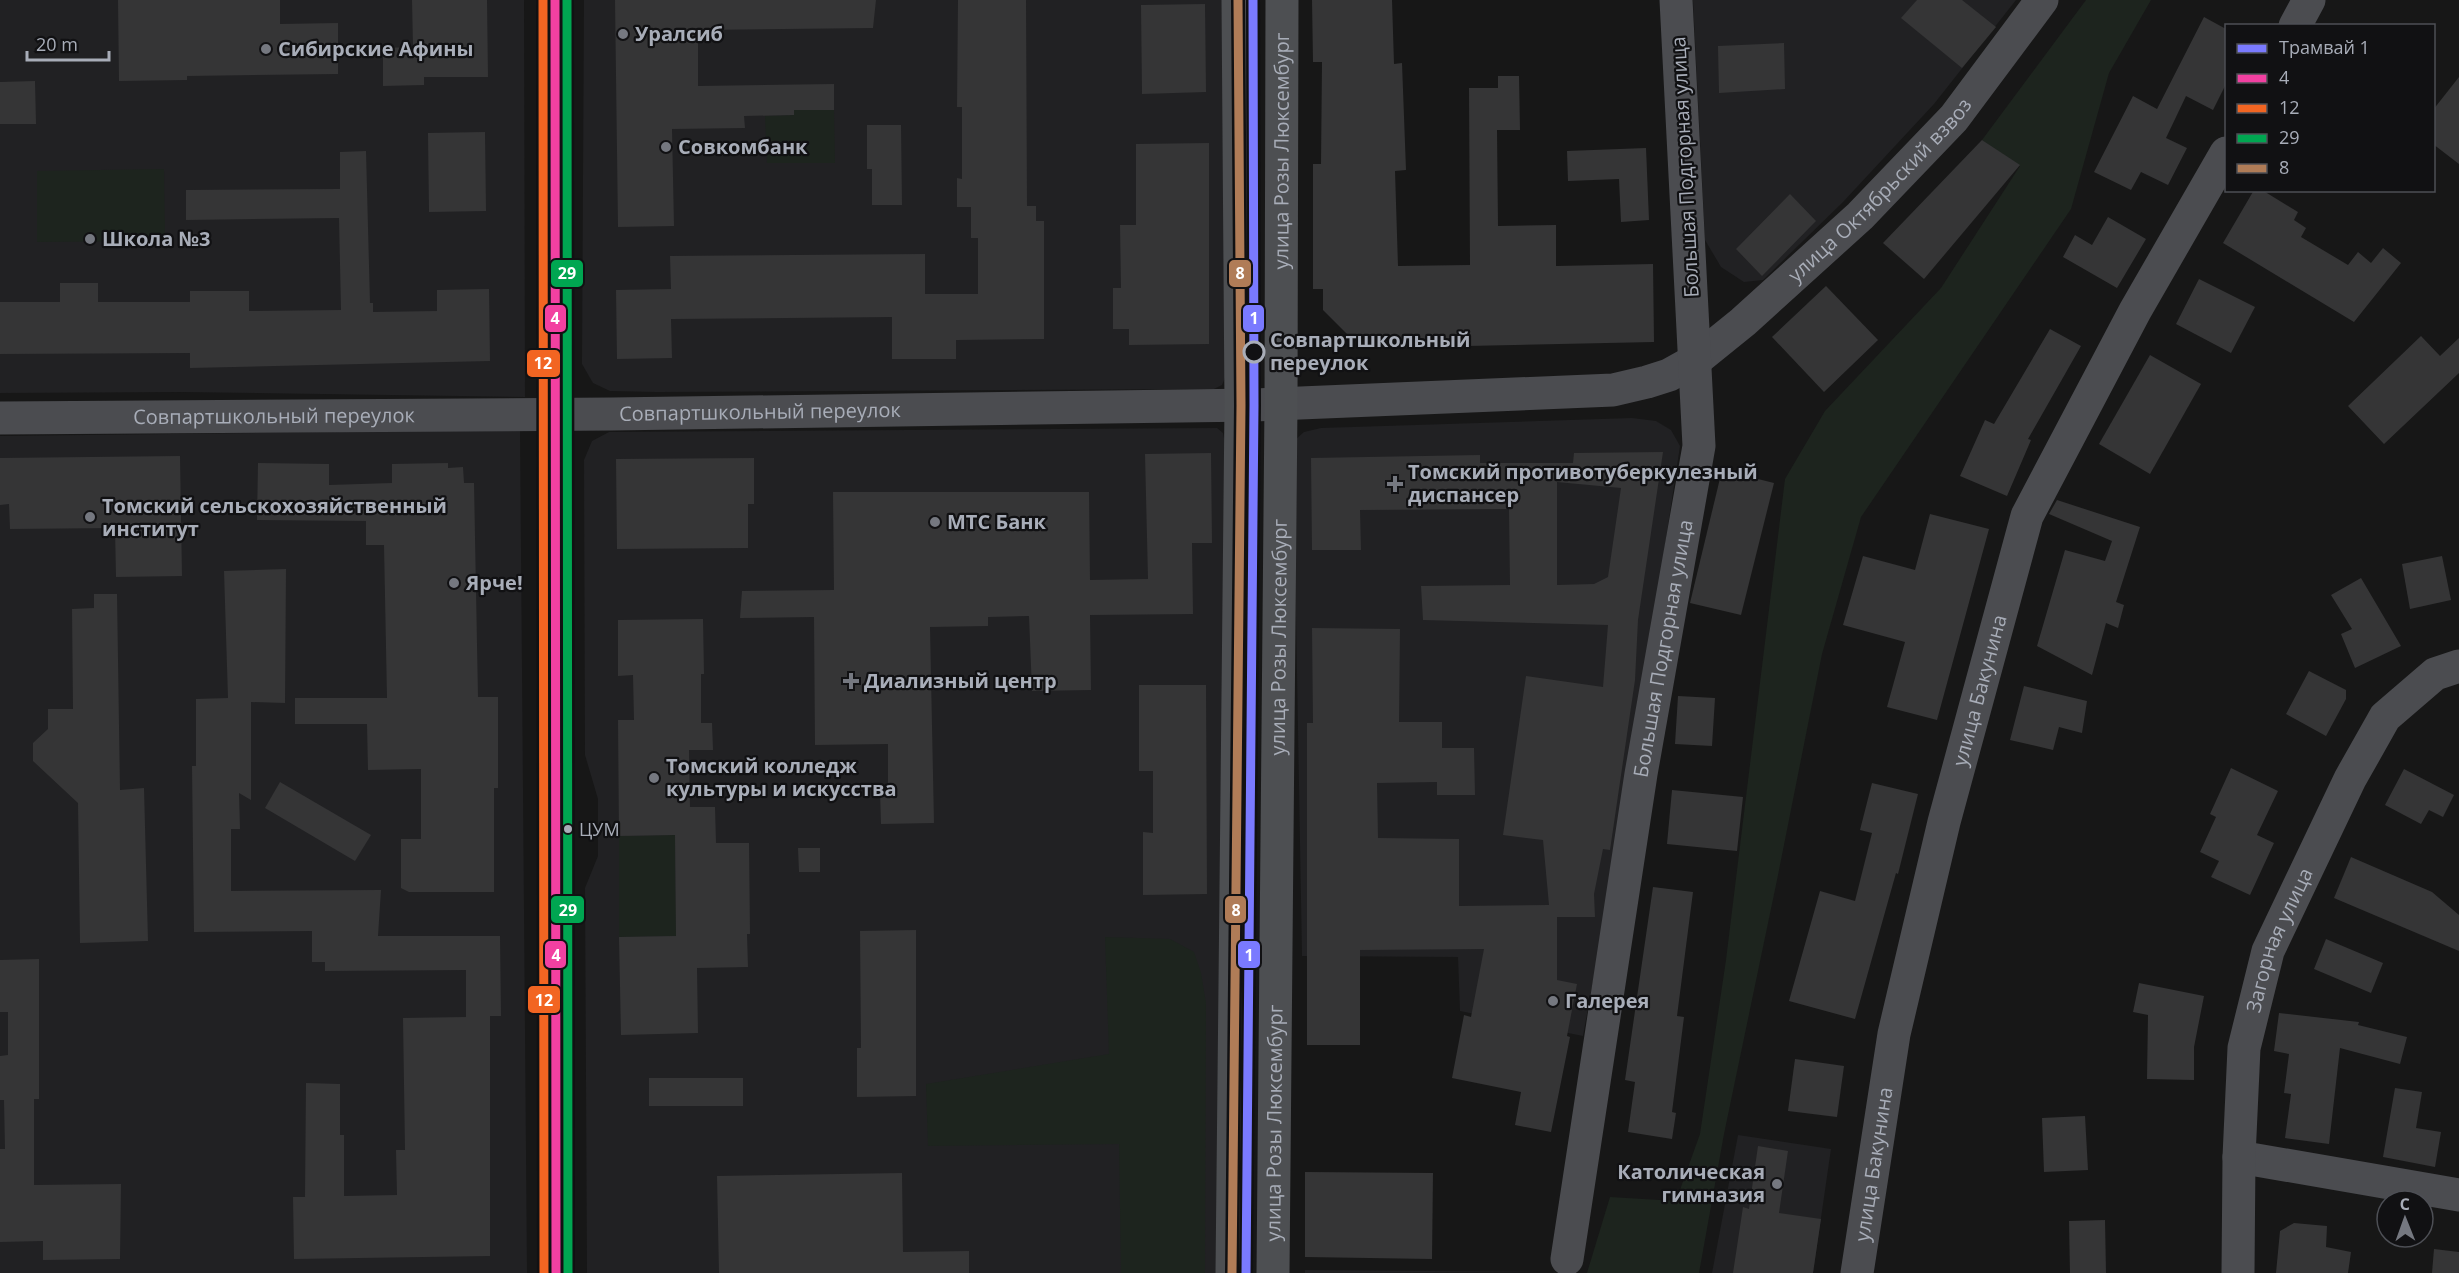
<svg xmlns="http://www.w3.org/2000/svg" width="2459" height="1273" viewBox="0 0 2459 1273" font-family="'Open Sans',sans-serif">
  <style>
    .built { fill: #212123 }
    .green { fill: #1d241e }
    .building { fill: #353536; fill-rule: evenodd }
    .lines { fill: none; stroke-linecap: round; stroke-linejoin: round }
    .minor { stroke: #4b4c50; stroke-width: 33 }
    .major { stroke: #4d4f52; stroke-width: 33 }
    .bus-1-casing { stroke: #111113; stroke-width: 14 }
    .bus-2-casing { stroke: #111113; stroke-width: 14 }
    .bus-3-casing { stroke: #111113; stroke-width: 14 }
    .bus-4-casing { stroke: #111113; stroke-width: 14 }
    .bus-1 { stroke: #f240a1; stroke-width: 9 }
    .bus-2 { stroke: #f26522; stroke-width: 9 }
    .bus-3 { stroke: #00a651; stroke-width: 9 }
    .bus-4 { stroke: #b07c57; stroke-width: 9 }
    .tram-1-casing { stroke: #111113; stroke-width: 14 }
    .tram-1 { stroke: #7a7aff; stroke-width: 9 }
    .poi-dot { fill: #757880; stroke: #111113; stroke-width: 2 }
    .stop-dot { fill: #111113; stroke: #a8adb8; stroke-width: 3 }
    .bus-dot { fill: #a8adb8; stroke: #111113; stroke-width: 2 }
    .labels { text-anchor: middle; stroke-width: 4.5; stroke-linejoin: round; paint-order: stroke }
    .bus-label { font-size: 18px; fill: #a8adb8; stroke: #111113; text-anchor: start }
    .poi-label { font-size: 20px; font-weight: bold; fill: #a8adb8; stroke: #111113; text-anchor: start }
    .street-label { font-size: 20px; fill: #a8adb8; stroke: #111113 }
    .stop-label { font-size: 20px; font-weight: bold; fill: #a8adb8; stroke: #111113; text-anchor: start }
    .line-badge { stroke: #111113; stroke-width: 2 }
    .badge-label { font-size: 16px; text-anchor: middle; font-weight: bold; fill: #fff }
  </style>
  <rect width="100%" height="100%" fill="#171717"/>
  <!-- built -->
  <g class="built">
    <path d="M0 0H524L525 397 182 392 0 393Z"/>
    <path d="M584 0H1227L1225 378 1222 385 1214 389 657 392 610 391 593 383 582 364Z"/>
    <path d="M1693 0H2016L1934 104 1843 202 1763 280 1744 282 1721 267 1705 240Z"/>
    <path d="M1632 418 1656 421 1671 430 1680 446 1631 771 1583 1036 1460 1011 1458 957 1302 956 1293 445 1296 439 1304 432 1321 428Z"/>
    <path d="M1217 428 1223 433 1225 443 1220 1273H587L585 888 598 856V799L585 755 584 460 592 441 609 432Z"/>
    <path d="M520 430 527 1273H0V436Z"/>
    <path d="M1738 1135 1831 1149 1813 1273H1712Z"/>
    <path d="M1305 1270 1541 1272 1305 1273Z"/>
  </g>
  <!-- green -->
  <g class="green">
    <path d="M2086 0H2151L2109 73 2071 209 1861 517 1822 654 1777 880 1724 1134 1699 1273H1587L1610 1197 1676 1201 1700 1134 1726 960 1785 479 1825 411 1941 288 2020 166 1982 140Z"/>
    <path d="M794 110H834L835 163H767L765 116 794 115Z"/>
    <path d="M164 169 165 241 37 242V171Z"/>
    <path d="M675 835 676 936 619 937V836Z"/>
    <path d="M1105 937 1170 939 1194 952 1201 973 1206 1003 1205 1273H1121L1119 1144 928 1146 926 1084 1109 1054Z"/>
  </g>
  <!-- building -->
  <g class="building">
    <path d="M118 0H280V24L338 23V74L187 76V80L119 81Z"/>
    <path d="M412 0H487L488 77H424V85L383 86V48L413 47Z"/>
    <path d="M615 0H876L873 28 698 30V86L834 84V110H794V115L744 116 745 128 672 129 674 226 618 227Z"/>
    <path d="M958 0H1026L1027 206H1036V221H1044V339L956 340V359H892V317L671 319 672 358 617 359 616 290 671 289 670 256 925 254V294H978V238H971V207H957V178L962 179V107H957Z"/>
    <path d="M1312 0H1392L1394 64 1402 63 1406 170 1395 171 1398 266 1470 265 1469 88H1498V76H1519L1520 130H1497L1498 226 1556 225V266L1653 264 1654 342 1373 348 1372 335H1348L1323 310V289H1313V164H1321L1322 62H1313Z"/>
    <path d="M1917 0H1962L1996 27 1962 68 1901 18Z"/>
    <path d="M1205 4 1206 92 1142 94 1141 5Z"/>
    <path d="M2204 17 2226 29V84L2213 110 2186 96 2166 138 2187 148 2168 185 2141 172 2131 190 2094 172 2133 96 2157 109Z"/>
    <path d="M1784 43 1785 89 1719 93 1718 46Z"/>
    <path d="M2459 77V164L2433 144V110Z"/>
    <path d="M35 81 36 124H0V82Z"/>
    <path d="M867 125H901L902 205H872V169H867Z"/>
    <path d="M485 132 486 211 429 212 428 133Z"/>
    <path d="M1982 140 2020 165 1924 279 1883 243Z"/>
    <path d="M1209 143V344L1129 345V329H1113V288H1121L1120 225H1136V144Z"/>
    <path d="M1646 148 1649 220 1621 222 1619 179 1568 181 1567 151Z"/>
    <path d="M366 151 370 303H373V312L437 311V290L489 289 490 361 190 368V353L0 354V302H60V283H98V302H190V291H249V311L341 310 339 218 186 220V190L340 189V152Z"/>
    <path d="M2254 190H2262L2298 212 2294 220 2306 228 2301 237 2348 265 2358 252 2371 263 2383 248 2401 263 2354 322 2223 243Z"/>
    <path d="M1790 194 1816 221 1762 276 1736 249Z"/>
    <path d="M2108 217 2146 239 2117 288 2063 257 2075 235 2092 245Z"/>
    <path d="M2199 279 2255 307 2231 353 2176 324Z"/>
    <path d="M1826 286 1878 340 1824 392 1772 337Z"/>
    <path d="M2050 329 2081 346 2028 439 2031 440 2007 496 1960 476 1985 420 1994 424Z"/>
    <path d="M2421 336 2440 356 2459 338V373L2384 444 2348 406Z"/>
    <path d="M2150 355 2201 384 2150 474 2099 444Z"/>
    <path d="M1663 452 1638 620 1635 680 1610 850 1603 849 1594 894 1595 917H1557V980L1577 984 1567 1036 1570 1037 1551 1132 1515 1125 1521 1092 1452 1078 1464 1015 1471 1017 1484 949 1360 950V1045H1307V723H1313L1312 628 1400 629 1399 722H1442V748H1474L1475 795H1437V782L1377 783 1378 838 1459 839V906L1549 905 1543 840 1503 835 1526 676 1603 687 1608 625 1423 620 1421 586 1510 585 1509 509 1360 510 1361 550H1312L1311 458 1480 455V463H1573L1574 453ZM1557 482 1621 488 1608 577 1594 584 1557 585Z"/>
    <path d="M1211 453 1212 543H1192L1193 614 1090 615 1091 690 1032 691 1029 616 988 617V626L930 627 934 823 881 824 880 791H888V744L815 745 814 617 740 618 742 591 834 590 833 492H1089L1090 580 1148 579 1145 454Z"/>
    <path d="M180 456 182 576 116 577 115 528 10 529 9 504 0 505V458Z"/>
    <path d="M754 458V504H748V548L617 549 616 459Z"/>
    <path d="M258 463 329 464V485L392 483V464L448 463V468L463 467 464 483H474L478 697H498V788H494V892H409L401 888V839H421V769L368 770 367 724H295V698H387L384 545H366V521L257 520Z"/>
    <path d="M1722 470 1774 483 1741 615 1690 603Z"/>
    <path d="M2057 500 2140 527 2116 602 2124 605 2118 628 2106 623 2092 675 2037 646 2065 550 2105 561 2112 541 2049 514Z"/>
    <path d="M1930 514 1989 529 1937 720 1887 707 1905 642 1843 625 1863 556 1915 570Z"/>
    <path d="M2442 556 2451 600 2410 609 2402 564Z"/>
    <path d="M286 569 285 703 251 702V800L239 793 240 829H231V891L381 890 378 936H500L501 1016H490V1256L294 1259 293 1197H305L306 1083 340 1084V1135H344V1196L397 1195 396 1150H405L403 1018 466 1017V970L325 971V962H312V931L194 932 192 766H196V699L228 698 224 571Z"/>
    <path d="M2361 578 2401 646 2355 668 2341 634 2352 629 2331 595Z"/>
    <path d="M94 594H117L120 790 144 788 148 941 80 943 78 803 33 761V743L48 729V709H73L72 609 94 608Z"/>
    <path d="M703 619 704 674H701V723H712L713 750H689L690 807H715L716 843H749L750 934H747L748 967 697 968 698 1033 621 1035 619 937 676 936 675 835 619 836 618 720H634L633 675 618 676V620Z"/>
    <path d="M2309 671 2346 690V699L2326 736 2286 714Z"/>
    <path d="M1139 685H1206L1207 894 1143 895V832L1153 833V771H1139Z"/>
    <path d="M2024 686 2087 701 2082 733 2059 727 2053 750 2010 740Z"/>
    <path d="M1678 696 1715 698 1712 746 1675 744Z"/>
    <path d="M2231 768 2278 791 2257 835 2274 843 2250 895 2211 877 2219 861 2200 852 2216 817 2210 814Z"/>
    <path d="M2404 769 2454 795 2443 817 2429 810 2421 824 2385 805Z"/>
    <path d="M280 782 371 835 355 861 265 808Z"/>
    <path d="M1872 783 1918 794 1898 874 1896 873 1855 1019 1789 1001 1820 891 1855 901 1872 833 1860 830Z"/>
    <path d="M1672 790 1743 797 1737 851 1667 844Z"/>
    <path d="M798 848H820V872H799Z"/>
    <path d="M2351 857 2432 892 2459 915V951L2334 898Z"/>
    <path d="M1653 887 1693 892 1677 1016 1684 1017 1672 1112 1676 1113 1672 1139 1628 1132 1635 1082 1625 1080Z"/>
    <path d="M916 930V1096L857 1097V1048H861L860 931Z"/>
    <path d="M2326 939 2383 963 2371 993 2314 969Z"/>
    <path d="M39 959V1099H34V1185L121 1184 120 1259 43 1260V1241L0 1242V1149H5L4 1100H0V1056L8 1055V1012H0V960Z"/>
    <path d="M2139 983 2204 996 2194 1047V1080L2147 1079 2148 1015 2133 1012Z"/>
    <path d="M2279 1013 2359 1022 2358 1025 2407 1037 2400 1064 2340 1048 2329 1144 2285 1138 2291 1094 2284 1093 2289 1054 2274 1051Z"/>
    <path d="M1795 1059 1844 1066 1837 1117 1788 1111Z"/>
    <rect x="649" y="1078" width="94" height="28"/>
    <path d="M2395 1088 2422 1092 2416 1128 2441 1132 2435 1167 2383 1157Z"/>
    <path d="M2085 1116 2088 1170 2044 1172 2042 1118Z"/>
    <path d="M1758 1146 1788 1151 1779 1213 1821 1219 1813 1273H1733L1743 1207 1749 1209Z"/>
    <path d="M1305 1172 1433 1173 1432 1259 1305 1257Z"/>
    <path d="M902 1173 903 1252 969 1251V1273H719L717 1176Z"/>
    <path d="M2105 1220 2106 1273H2070L2069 1221Z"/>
    <path d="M2294 1223 2327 1226 2326 1247 2351 1252 2348 1273H2276L2280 1231Z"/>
    <path d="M2434 1249 2459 1252V1273H2432Z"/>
  </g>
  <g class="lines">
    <!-- minor -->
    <g class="minor">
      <path d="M2295 26 2309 0"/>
      <path id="s1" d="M0 418 612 414 1254 405 1613 390 1647 382 1669 375 1696 360 1743 322 1860 216 1954 118 2042 0"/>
      <path d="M2239 1157 2459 1195"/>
      <path id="s2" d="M1567 1259 1641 774 1699 446 1676 0"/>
      <path id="s3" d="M1857 1273 1894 1034 1944 822 2027 516 2135 311 2226 153"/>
      <path id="s4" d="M2238 1273 2239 1157 2244 1048 2268 951 2350 779 2385 717 2435 674 2459 666"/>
    </g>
    <!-- major -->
    <g class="major">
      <path d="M555 0 556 1273"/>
      <path d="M1232 1273 1241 405 1238 0"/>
      <path id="s5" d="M1273 1273 1281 404 1282 0"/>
    </g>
    <defs>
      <path id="bus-1" d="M555 0 556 1273"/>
      <path id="bus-2" d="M543 0 544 1273"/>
      <path id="bus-3" d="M567 0 568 1273"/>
      <path id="bus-4" d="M1232 1273 1241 405 1238 0"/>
    </defs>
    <!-- bus-1 casing -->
    <use href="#bus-1" class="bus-1-casing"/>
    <!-- bus-2 casing -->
    <use href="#bus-2" class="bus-2-casing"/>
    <!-- bus-3 casing -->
    <use href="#bus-3" class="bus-3-casing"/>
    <!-- bus-4 casing -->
    <use href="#bus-4" class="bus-4-casing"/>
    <!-- bus-1 -->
    <use href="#bus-1" class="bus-1"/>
    <!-- bus-2 -->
    <use href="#bus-2" class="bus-2"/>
    <!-- bus-3 -->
    <use href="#bus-3" class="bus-3"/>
    <!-- bus-4 -->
    <use href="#bus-4" class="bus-4"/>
    <defs>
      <path id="tram-1" d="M1246 1273 1254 405 1253 0"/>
    </defs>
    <!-- tram-1 casing -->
    <use href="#tram-1" class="tram-1-casing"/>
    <!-- tram-1 -->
    <use href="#tram-1" class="tram-1"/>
  </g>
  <!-- markers -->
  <g class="poi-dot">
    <circle cx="623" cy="34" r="6"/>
    <circle cx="266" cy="49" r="6"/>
    <circle cx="666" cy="147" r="6"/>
    <circle cx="90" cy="239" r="6"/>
    <path d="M1392 475h6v6h6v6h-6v6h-6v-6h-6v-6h6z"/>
    <circle cx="90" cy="517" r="6"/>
    <circle cx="935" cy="522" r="6"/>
    <circle cx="454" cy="583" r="6"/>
    <path d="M848 672h6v6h6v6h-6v6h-6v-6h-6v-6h6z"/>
    <circle cx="654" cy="778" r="6"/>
    <circle cx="1553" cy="1001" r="6"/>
    <circle cx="1777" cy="1184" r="6"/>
  </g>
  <circle class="stop-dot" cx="1254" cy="352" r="10"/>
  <circle class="bus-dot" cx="568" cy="829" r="5"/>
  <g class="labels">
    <!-- bus labels -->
    <g class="bus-label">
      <text x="579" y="836">ЦУМ</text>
    </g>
    <!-- poi labels -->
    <g class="poi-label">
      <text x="635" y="41">Уралсиб</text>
      <text x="278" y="56">Сибирские Афины</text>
      <text x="678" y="154">Совкомбанк</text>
      <text x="102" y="246">Школа №3</text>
      <text x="1408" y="479">Томский противотуберкулезный<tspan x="1408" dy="23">диспансер</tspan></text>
      <text x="102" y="513">Томский сельскохозяйственный<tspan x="102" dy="23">институт</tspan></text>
      <text x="947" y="529">МТС Банк</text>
      <text x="466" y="590">Ярче!</text>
      <text x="864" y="688">Диализный центр</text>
      <text x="666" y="773">Томский колледж<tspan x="666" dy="23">культуры и искусства</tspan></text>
      <text x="1565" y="1008">Галерея</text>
      <text x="1765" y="1179" text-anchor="end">Католическая<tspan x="1765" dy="23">гимназия</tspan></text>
    </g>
    <!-- street labels -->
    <g class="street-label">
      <text dy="7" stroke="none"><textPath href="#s5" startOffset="1122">улица Розы Люксембург</textPath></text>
      <text transform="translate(1685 167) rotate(-93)" y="7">Большая Подгорная улица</text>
      <text dy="7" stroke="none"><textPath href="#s1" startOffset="1953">улица Октябрьский взвоз</textPath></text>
      <text dy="7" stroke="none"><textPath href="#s1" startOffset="760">Совпартшкольный переулок</textPath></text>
      <text dy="7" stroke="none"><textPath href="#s1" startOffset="274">Совпартшкольный переулок</textPath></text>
      <text dy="7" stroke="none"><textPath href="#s5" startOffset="636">улица Розы Люксембург</textPath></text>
      <text dy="7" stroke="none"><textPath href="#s2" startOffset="618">Большая Подгорная улица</textPath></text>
      <text dy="7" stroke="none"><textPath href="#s3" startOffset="596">улица Бакунина</textPath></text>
      <text dy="7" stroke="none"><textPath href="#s4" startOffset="339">Загорная улица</textPath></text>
      <text dy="7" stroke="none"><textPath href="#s5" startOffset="150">улица Розы Люксембург</textPath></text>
      <text dy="7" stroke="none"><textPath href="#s3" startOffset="110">улица Бакунина</textPath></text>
    </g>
    <!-- stop labels -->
    <g class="stop-label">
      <text x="1270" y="347">Совпартшкольный<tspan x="1270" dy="23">переулок</tspan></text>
    </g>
  </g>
  <g class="line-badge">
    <rect x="550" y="259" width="34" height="29" rx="6" fill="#00a651"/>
    <rect x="1228" y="259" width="24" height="29" rx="6" fill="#b07c57"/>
    <rect x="544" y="304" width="23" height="29" rx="6" fill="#f240a1"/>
    <rect x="1242" y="304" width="23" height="29" rx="6" fill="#7a7aff"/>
    <rect x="526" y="349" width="35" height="29" rx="6" fill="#f26522"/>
    <rect x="550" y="895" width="35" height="29" rx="6" fill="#00a651"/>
    <rect x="1224" y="895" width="23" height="29" rx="6" fill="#b07c57"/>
    <rect x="544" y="940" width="23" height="29" rx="6" fill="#f240a1"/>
    <rect x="1237" y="940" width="24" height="29" rx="6" fill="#7a7aff"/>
    <rect x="527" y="985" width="34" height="29" rx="6" fill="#f26522"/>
  </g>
  <g class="badge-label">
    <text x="567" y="279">29</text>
    <text x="1240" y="279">8</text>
    <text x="555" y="324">4</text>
    <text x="1254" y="324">1</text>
    <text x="543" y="369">12</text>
    <text x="568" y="916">29</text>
    <text x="1236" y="916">8</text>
    <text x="556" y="961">4</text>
    <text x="1249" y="961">1</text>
    <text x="544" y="1006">12</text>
  </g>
  <!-- legend -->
  <rect x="2225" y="24" width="210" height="168" fill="#111113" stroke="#4d4f55" stroke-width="1.5"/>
  <rect x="2237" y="44" width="30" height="9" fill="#7a7aff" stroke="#4d4f55" stroke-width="1.5"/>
  <text x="2279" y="54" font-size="18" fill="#a8adb8">Трамвай 1</text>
  <rect x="2237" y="74" width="30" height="9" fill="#f240a1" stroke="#4d4f55" stroke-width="1.5"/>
  <text x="2279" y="84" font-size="18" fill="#a8adb8">4</text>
  <rect x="2237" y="104" width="30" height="9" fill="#f26522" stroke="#4d4f55" stroke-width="1.5"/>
  <text x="2279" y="114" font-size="18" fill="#a8adb8">12</text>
  <rect x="2237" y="134" width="30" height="9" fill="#00a651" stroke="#4d4f55" stroke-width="1.5"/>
  <text x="2279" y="144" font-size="18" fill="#a8adb8">29</text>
  <rect x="2237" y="164" width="30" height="9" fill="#b07c57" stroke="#4d4f55" stroke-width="1.5"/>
  <text x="2279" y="174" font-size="18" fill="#a8adb8">8</text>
  <!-- north arrow -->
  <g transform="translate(2405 1219) rotate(359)"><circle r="28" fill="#111113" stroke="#4d4f55" stroke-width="1.5"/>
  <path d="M0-4.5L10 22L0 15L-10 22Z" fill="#757880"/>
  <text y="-9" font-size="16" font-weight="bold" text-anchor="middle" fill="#a8adb8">С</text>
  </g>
  <!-- scale -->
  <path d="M27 51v9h82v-9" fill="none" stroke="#a8adb8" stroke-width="3"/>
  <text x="36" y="51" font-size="18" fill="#a8adb8" stroke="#111113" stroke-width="4.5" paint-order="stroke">20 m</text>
</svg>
